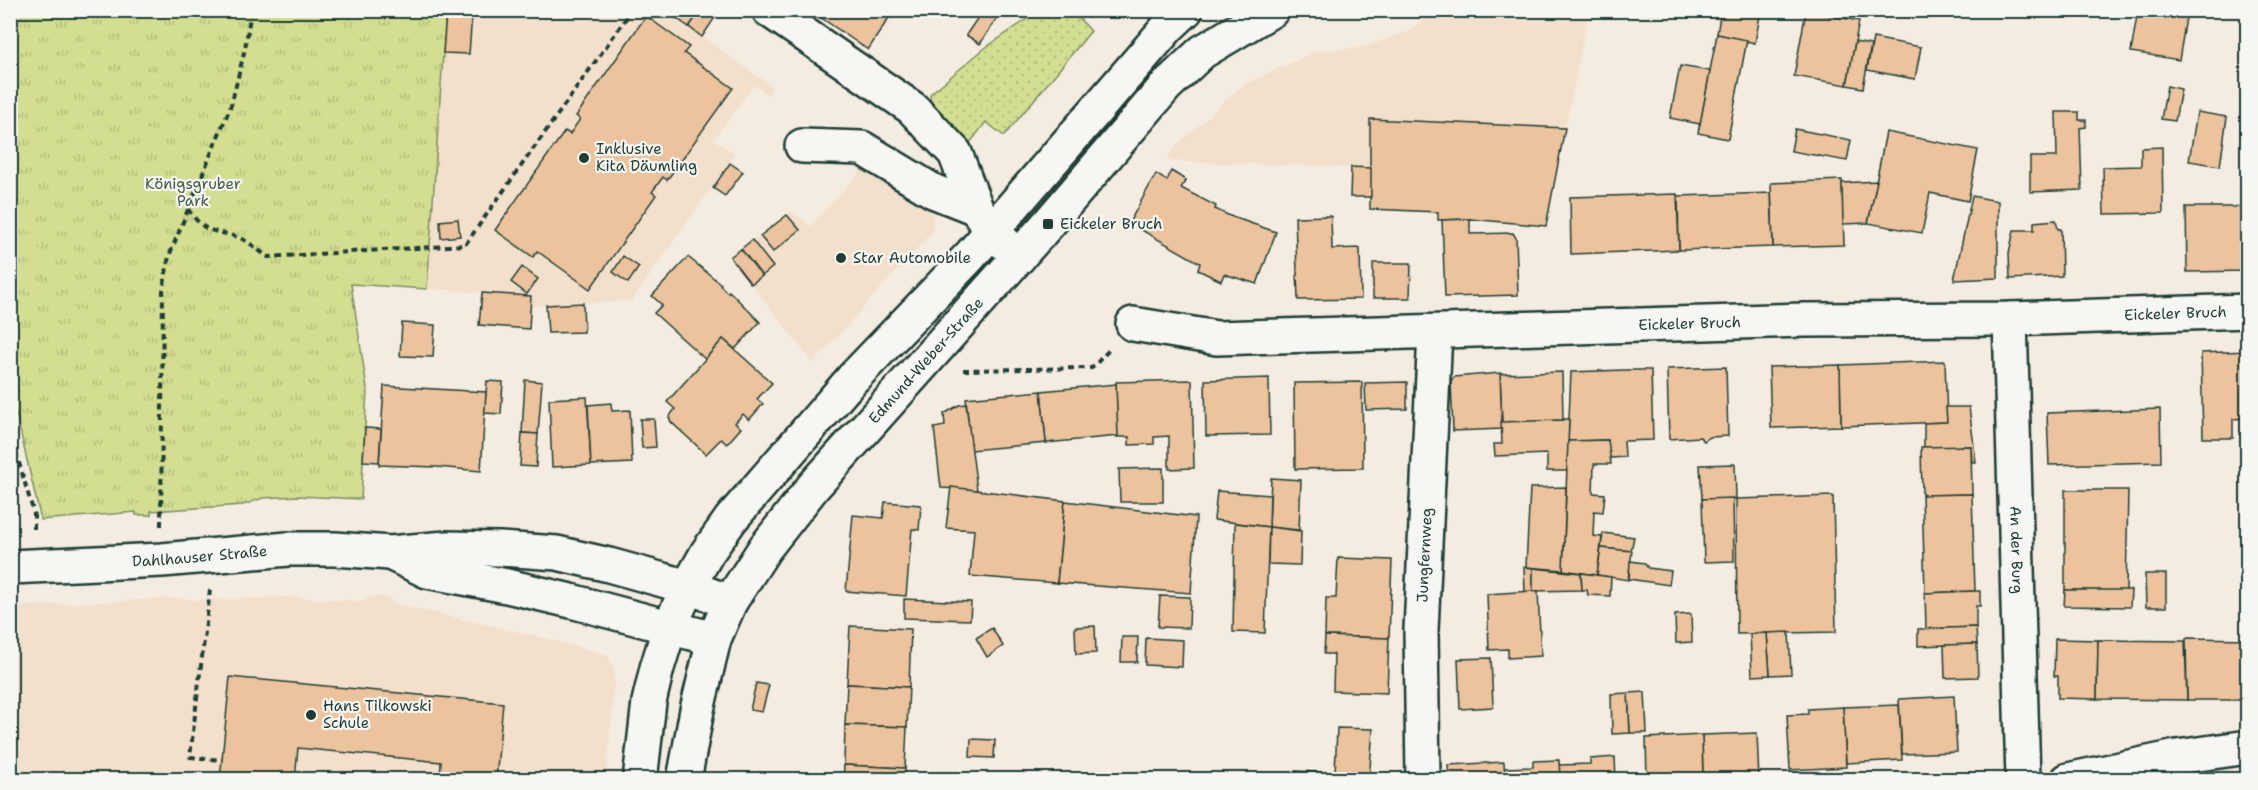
<svg xmlns="http://www.w3.org/2000/svg" width="2258" height="790" viewBox="0 0 2258 790" font-family="'Shantell Sans',sans-serif">
  <style>
    .built { fill: #f2e0cc }
    .grass { fill: url(#grass-dots); stroke: #798e62; stroke-width: 1.5 }
    .park { fill: url(#park-tufts); stroke: #798e62; stroke-width: 1.5 }
    .building { fill: #ecc39c; stroke: #1f3d34; stroke-width: 1.5 }
    .lines { fill: none; stroke-linecap: round; stroke-linejoin: round }
    .minor-casing { stroke: #1f3d34; stroke-width: 38 }
    .major-casing { stroke: #1f3d34; stroke-width: 38 }
    .path { stroke: #1f3d34; stroke-width: 4; stroke-dasharray: 6 4.5; stroke-linecap: butt }
    .minor { stroke: #f6f6f2; stroke-width: 33 }
    .major { stroke: #f6f6f2; stroke-width: 33 }
    .poi-dot { fill: #1f3d34; stroke: #f6f6f2; stroke-width: 2 }
    .labels { text-anchor: middle; stroke-width: 4.5; stroke-linejoin: round; paint-order: stroke }
    .poi-label { font-size: 15px; fill: #1f3d34; stroke: #f6f6f2; text-anchor: start }
    .park-label { font-size: 15px; fill: #435d46; stroke: #f6f6f2 }
    .street-label { font-size: 15px; fill: #1f3d34; stroke: #f6f6f2 }
  </style>
  <defs>
    <pattern id="grass-dots" width="8" height="8" patternUnits="userSpaceOnUse" patternTransform="scale(1.5)"><rect width="8" height="8" fill="#d3de90"/><path d="M2 2h.1M6 6h.1" fill="none" stroke="#b5bf7d" stroke-width="1.8" stroke-linecap="round"/></pattern>
    <pattern id="park-tufts" width="24" height="20" patternUnits="userSpaceOnUse" patternTransform="scale(1.5)"><rect width="24" height="20" fill="#d3de90"/><path d="M3 7l-1-3M5 7V3M7 7l1-3M15 17l-1-3M17 17v-4M19 17l1-3" fill="none" stroke="#b5bf7d"/></pattern>
  </defs>
  <rect width="100%" height="100%" fill="#f4ece1"/>
  <filter id="ink" filterUnits="userSpaceOnUse"><feTurbulence type="fractalNoise" baseFrequency=".0167" numOctaves="2"/><feDisplacementMap in="SourceGraphic" scale="12" xChannelSelector="R" yChannelSelector="G"/><feConvolveMatrix kernelMatrix="1 2 1 2 8 2 1 2 1" color-interpolation-filters="sRGB"/></filter>
  <g filter="url(#ink)">
    <!-- built -->
    <g class="built">
      <path d="M446 11H665L773 87 768 95 754 85 714 139 735 154 632 301 530 306 531 296 427 289Z"/>
      <path d="M1434 11H1589L1546 226 1470 219 1438 220 1437 212 1370 209V168L1166 161 1173 149 1241 86 1316 51 1364 47 1410 31Z"/>
      <path d="M867 164 932 210 934 230 813 363 730 257 792 211 811 226Z"/>
      <path d="M368 596 390 598 391 603 545 638 605 654 610 658 615 676 606 779 11 780V607L173 598 199 600 287 597 365 601Z"/>
    </g>
    <!-- grass -->
    <path class="grass" d="M1039 11H1072L1091 31 1004 136 986 122 966 148 931 107 930 94 985 48Z"/>
    <!-- park -->
    <path class="park" d="M10 11H446L427 289 351 284 367 389 361 499 297 496 263 498 243 505 151 511V515H136V512L41 520 11 392Z"/>
    <!-- building -->
    <g class="building">
      <path d="M681 10H701L689 27 676 18Z"/>
      <path d="M701 10H720L702 37 689 27Z"/>
      <path d="M810 10H894L868 50Z"/>
      <path d="M983 10 1001 12 980 44 966 35Z"/>
      <path d="M1721 10H1761L1755 43 1717 34Z"/>
      <path d="M2138 10 2187 12 2179 60 2131 52Z"/>
      <path d="M1806 11 1859 21 1847 85 1794 76Z"/>
      <path d="M446 13 472 14 469 54 443 53Z"/>
      <path d="M646 16 689 47 684 53 733 88 667 180 663 177 652 192 656 195 590 289 537 251 533 257 495 230 565 131 570 134 580 119 576 116Z"/>
      <path d="M1717 34 1747 40 1728 139 1698 133Z"/>
      <path d="M1873 38 1921 47 1915 79 1867 70Z"/>
      <path d="M1855 42 1871 45 1863 88 1847 85Z"/>
      <path d="M1680 66 1710 71 1700 124 1670 118Z"/>
      <path d="M2167 86 2181 89 2175 121 2161 119Z"/>
      <path d="M2056 112H2079V120H2086V127L2080 128 2082 190 2030 192V157H2057Z"/>
      <path d="M2197 112 2227 117 2220 166 2189 161Z"/>
      <path d="M1370 119 1565 128 1546 226 1470 219 1438 220V212L1370 209Z"/>
      <path d="M1795 129 1851 140 1847 161 1791 151Z"/>
      <path d="M1886 132 1978 150 1968 201 1930 193 1922 233 1868 223Z"/>
      <path d="M2162 147 2163 213 2104 214 2103 167 2141 166V148Z"/>
      <path d="M730 163 743 172 725 196 713 188Z"/>
      <path d="M1351 167 1371 168V197H1350Z"/>
      <path d="M1171 171 1186 180 1181 188 1216 206 1215 209 1230 216 1276 232 1257 284 1224 274 1221 281 1198 270 1200 263 1129 223 1156 174 1167 181Z"/>
      <path d="M1842 180 1844 245 1773 247 1771 183Z"/>
      <path d="M1877 181 1868 223 1843 224 1842 183Z"/>
      <path d="M1771 193 1773 247 1679 250 1678 196Z"/>
      <path d="M1677 194 1679 250 1571 254 1570 197Z"/>
      <path d="M1972 196 1998 201V278L1954 280Z"/>
      <path d="M2186 207H2248V271L2187 272Z"/>
      <path d="M787 215 800 230 773 252 760 236Z"/>
      <path d="M1331 216 1332 249 1360 248 1361 299 1298 300 1295 217Z"/>
      <path d="M458 219 460 236 441 238 440 221Z"/>
      <path d="M1470 219V234L1513 233 1516 238 1518 295 1445 297 1442 220Z"/>
      <path d="M2056 220 2058 229H2061L2062 276 2010 279 2009 253 2014 230H2034V222Z"/>
      <path d="M752 240 773 267 762 276 741 249Z"/>
      <path d="M741 249 762 276 751 284 730 257Z"/>
      <path d="M623 256 639 267 628 283 613 272Z"/>
      <path d="M688 257 721 284 720 285 728 293 729 291 760 322 735 349 723 339 705 359 654 313 662 305 652 296Z"/>
      <path d="M1373 263H1411L1410 298H1373Z"/>
      <path d="M522 267 538 279 527 294 511 282Z"/>
      <path d="M482 293 531 296 529 329 479 325Z"/>
      <path d="M583 303 584 332 548 333 546 305Z"/>
      <path d="M402 323 435 325 433 357 400 356Z"/>
      <path d="M723 339 772 383 757 399 763 404 749 420 743 414 735 423 741 428 727 444 721 439 706 454 671 422 669 417 675 409 667 402Z"/>
      <path d="M2248 351V418L2233 419V438H2203L2201 353Z"/>
      <path d="M1945 361 1947 422 1841 426 1840 365Z"/>
      <path d="M1840 365 1841 426 1771 428 1769 367Z"/>
      <path d="M1726 367 1728 436 1710 437 1704 441 1700 437 1669 439 1667 369Z"/>
      <path d="M1624 370H1651L1653 440 1624 441 1625 457 1611 458H1609L1608 440 1568 441 1571 372Z"/>
      <path d="M1562 372 1563 420 1502 423 1500 374Z"/>
      <path d="M1500 373 1502 429 1453 431 1451 382 1454 377Z"/>
      <path d="M1269 378 1270 435 1206 436 1205 380Z"/>
      <path d="M525 380 542 382 538 434 522 433Z"/>
      <path d="M1192 380 1194 468 1169 469V436L1154 437V444L1129 445V437H1117L1116 382Z"/>
      <path d="M487 381 503 382 501 414 484 413Z"/>
      <path d="M1362 382 1363 468 1295 469 1294 383Z"/>
      <path d="M1407 382V409L1366 410 1365 383Z"/>
      <path d="M1116 384 1118 436 1046 443 1041 391Z"/>
      <path d="M384 386 486 392 481 471 437 467 379 465Z"/>
      <path d="M1041 391 1046 443 971 450 966 398Z"/>
      <path d="M587 397 591 465 552 467 549 399Z"/>
      <path d="M611 403 612 411 630 410 632 463 591 465 588 405Z"/>
      <path d="M966 404 977 490 941 488 934 428 945 426 944 414 959 405Z"/>
      <path d="M1946 407H1969L1976 462H1972L1971 446 1924 448V423L1947 422Z"/>
      <path d="M2160 409 2161 462 2049 465 2047 413Z"/>
      <path d="M640 419H654L656 447 642 448Z"/>
      <path d="M1564 419H1569L1567 471H1547V454L1495 456 1494 444H1502L1501 422 1563 420Z"/>
      <path d="M365 428 381 429 379 462 363 461Z"/>
      <path d="M522 433 538 434 536 467 520 466Z"/>
      <path d="M1608 440 1611 464H1594L1593 493 1605 494 1603 512 1594 511 1593 536 1602 537 1597 575 1563 570 1568 441Z"/>
      <path d="M1971 446 1972 494 1922 495 1921 447Z"/>
      <path d="M1735 464 1736 499H1702L1700 465Z"/>
      <path d="M1163 468V502H1120L1119 469Z"/>
      <path d="M1271 478 1301 480 1299 530 1269 527Z"/>
      <path d="M951 487 1065 501 1057 583 970 576 974 530 946 528Z"/>
      <path d="M1566 487 1563 570 1526 567 1530 488Z"/>
      <path d="M2065 490H2128L2126 591 2065 590Z"/>
      <path d="M1217 491 1270 495 1269 527 1214 520Z"/>
      <path d="M1972 494 1975 591 1925 593 1922 495Z"/>
      <path d="M1833 496 1836 632 1737 634 1736 499Z"/>
      <path d="M1733 498 1734 561 1704 562 1702 499Z"/>
      <path d="M1065 501 1196 517 1191 593 1057 583Z"/>
      <path d="M885 502 921 505 919 530 912 529 906 596 846 591 853 515 883 518Z"/>
      <path d="M1235 523 1269 527 1265 633 1233 632Z"/>
      <path d="M1269 527 1301 531 1300 565 1268 564Z"/>
      <path d="M1603 533 1634 537 1631 551 1601 548Z"/>
      <path d="M1601 548 1632 551 1628 580 1597 575Z"/>
      <path d="M1338 558 1392 560 1389 638 1325 636 1326 598H1336Z"/>
      <path d="M1630 561 1644 563 1648 568 1671 571 1669 585 1629 579Z"/>
      <path d="M1524 567 1533 568V591L1525 592Z"/>
      <path d="M1533 568 1581 573 1582 590 1533 591Z"/>
      <path d="M1581 573 1611 577 1610 596 1588 595 1587 590H1582Z"/>
      <path d="M2145 574H2166V607H2146Z"/>
      <path d="M2065 590H2131L2130 607 2064 606Z"/>
      <path d="M1533 591H1538L1541 656 1508 658V649L1489 650 1487 594Z"/>
      <path d="M1975 591H1980V606H1976V627L1926 629 1925 593Z"/>
      <path d="M1160 596 1190 597 1189 628 1158 627Z"/>
      <path d="M904 599 971 602 970 620 904 618Z"/>
      <path d="M1691 614 1692 642 1676 643 1675 615Z"/>
      <path d="M850 626 911 629 909 687 847 684Z"/>
      <path d="M1095 626 1096 653 1076 654 1075 627Z"/>
      <path d="M1976 627 1977 644 1918 646V629Z"/>
      <path d="M992 628 1003 646 987 657 976 638Z"/>
      <path d="M1789 632 1791 674 1770 675 1767 633Z"/>
      <path d="M1767 633 1770 675 1752 676 1750 634Z"/>
      <path d="M1325 636 1389 638 1387 693 1333 691 1334 654H1324Z"/>
      <path d="M1122 637H1138L1137 662H1121Z"/>
      <path d="M1146 638 1183 640 1182 667 1145 665Z"/>
      <path d="M2186 638 2248 639V700H2187Z"/>
      <path d="M2055 639 2098 640 2097 699 2058 698V676H2054Z"/>
      <path d="M2098 640 2185 641 2187 700 2097 699Z"/>
      <path d="M1977 644 1978 677 1945 678 1944 645Z"/>
      <path d="M1491 658 1493 707 1460 709 1458 659Z"/>
      <path d="M230 677 503 703 496 780H440L441 762 298 748 295 780H220Z"/>
      <path d="M756 683 769 685 762 712 750 710Z"/>
      <path d="M847 684 909 687 907 727 845 725Z"/>
      <path d="M1645 692 1647 733H1630L1628 693Z"/>
      <path d="M1628 693 1630 733 1612 734 1611 694Z"/>
      <path d="M1954 696 1957 752 1902 754 1899 699Z"/>
      <path d="M1899 705 1902 760 1846 763 1843 707Z"/>
      <path d="M1843 707 1846 767 1790 770 1787 715 1808 714V709Z"/>
      <path d="M845 725 907 727 905 768 844 765Z"/>
      <path d="M1337 728 1373 729 1369 780H1294L1295 771 1335 773Z"/>
      <path d="M1757 733 1759 780H1703L1702 735Z"/>
      <path d="M1702 735 1703 780H1647L1646 738Z"/>
      <path d="M971 739 995 740 994 758 970 757Z"/>
      <path d="M1615 757 1616 780H1560L1559 765 1590 764V759Z"/>
      <path d="M1559 760 1560 780H1505L1504 768 1533 767V761Z"/>
      <path d="M1504 762 1505 780H1449L1448 765Z"/>
      <path d="M844 765 905 768V780H843Z"/>
      <path d="M1226 777 1250 778V780H1226Z"/>
    </g>
    <g class="lines">
      <defs>
        <g id="minor">
          <path d="M769 10 912 108 955 153 976 208 991 230 1019 257"/>
          <path d="M802 146 862 148 933 191 976 208"/>
          <path id="s1" d="M2010 319 2023 780"/>
          <path id="s2" d="M1133 324 1217 338 1804 320 2010 319 2248 311"/>
          <path d="M394 555 427 571 507 586 571 601 714 639"/>
          <path id="s3" d="M10 567 162 560 288 549H335L390 553 446 548 500 549 557 553 609 565 688 587 730 602"/>
          <path id="s4" d="M1423 780 1421 630 1435 332"/>
          <path d="M2068 780 2177 757 2248 747"/>
        </g>
        <g id="major">
          <path d="M640 780 649 702 657 668 670 626 688 587 707 553 731 519 853 378 970 256 1168 27 1186 10"/>
          <path id="s5" d="M684 780 697 710 714 639 730 602 765 548 813 487 1048 224 1166 86 1202 52 1272 10"/>
        </g>
      </defs>
      <!-- minor casing -->
      <use href="#minor" class="minor-casing"/>
      <!-- major casing -->
      <use href="#major" class="major-casing"/>
      <!-- path -->
      <g class="path">
        <path d="M188 209C207 237 213 228 240 238 250 242 259 251 268 257L465 245 632 10"/>
        <path d="M963 370 1092 368 1109 350"/>
        <path d="M10 432 34 514V532"/>
        <path d="M161 526 163 290 169 256 231 105 245 49 251 10"/>
        <path d="M210 590 190 757 222 760"/>
      </g>
      <!-- minor -->
      <use href="#minor" class="minor"/>
      <!-- major -->
      <use href="#major" class="major"/>
    </g>
  </g>
  <!-- markers -->
  <g class="poi-dot">
    <circle cx="584" cy="158" r="6"/>
    <rect x="1042" y="218" width="12" height="12" rx="3"/>
    <circle cx="841" cy="258" r="6"/>
    <circle cx="311" cy="715" r="6"/>
  </g>
  <g class="labels">
    <!-- poi labels -->
    <g class="poi-label">
      <text x="596" y="154">Inklusive<tspan x="596" dy="17">Kita Däumling</tspan></text>
      <text x="1060" y="229">Eickeler Bruch</text>
      <text x="853" y="263">Star Automobile</text>
      <text x="323" y="711">Hans Tilkowski<tspan x="323" dy="17">Schule</tspan></text>
    </g>
    <!-- park labels -->
    <g class="park-label">
      <text x="193" y="189">Königsgruber<tspan x="193" dy="17">Park</tspan></text>
    </g>
    <!-- street labels -->
    <g class="street-label">
      <text dy="5" stroke="none"><textPath href="#s2" startOffset="1044">Eickeler Bruch</textPath></text>
      <text dy="5" stroke="none"><textPath href="#s2" startOffset="558">Eickeler Bruch</textPath></text>
      <text dy="5" stroke="none"><textPath href="#s5" startOffset="496">Edmund-Weber-Straße</textPath></text>
      <text dy="5" stroke="none"><textPath href="#s1" startOffset="231">An der Burg</textPath></text>
      <text dy="5" stroke="none"><textPath href="#s4" startOffset="225">Jungfernweg</textPath></text>
      <text dy="5" stroke="none"><textPath href="#s3" startOffset="190">Dahlhauser Straße</textPath></text>
    </g>
  </g>
  <!-- margin -->
  <rect width="2258" height="790" fill="none" stroke="#f6f6f2" stroke-width="36"/>
  <rect x="18" y="18" width="2222" height="754" fill="none" stroke="#1f3d34" stroke-width="2" filter="url(#ink)"/>
</svg>
